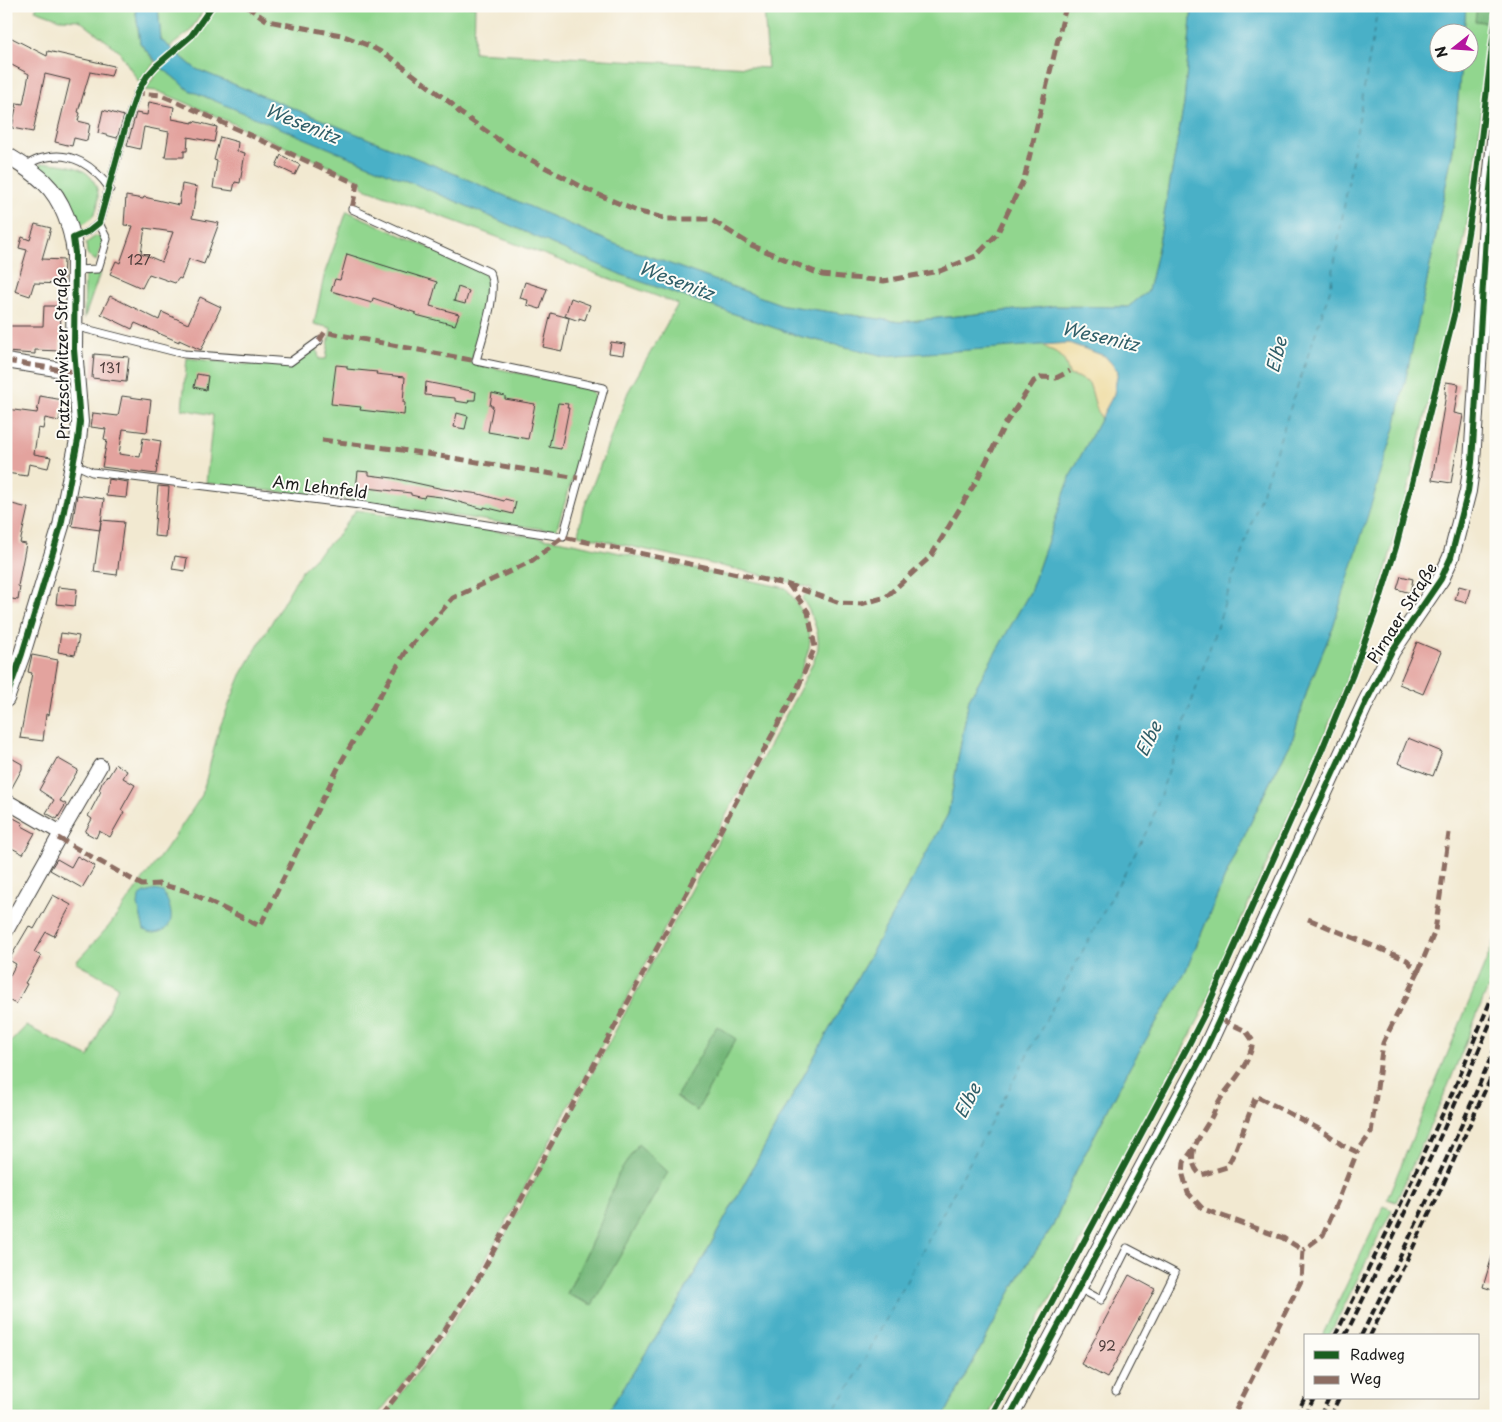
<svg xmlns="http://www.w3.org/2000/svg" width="1502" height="1422" viewBox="0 0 1502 1422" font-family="'Playpen Sans',sans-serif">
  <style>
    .green { fill: #91d68e; stroke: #567955; fill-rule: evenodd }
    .forest { fill: #74b779; stroke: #486a4a }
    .sand { fill: #eeda9e; stroke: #857b5d }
    .water { fill: #48b0c7; stroke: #326672 }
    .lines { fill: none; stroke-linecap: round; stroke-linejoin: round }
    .ferry { stroke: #305f69; stroke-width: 1; stroke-dasharray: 6 5; stroke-linecap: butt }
    .building { fill: #e3a39e; fill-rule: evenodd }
    .service-casing { stroke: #3c3b37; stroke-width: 9 }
    .minor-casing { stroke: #3c3b37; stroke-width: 16 }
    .tertiary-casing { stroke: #3c3b37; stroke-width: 18 }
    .service { stroke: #fff; stroke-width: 7 }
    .minor { stroke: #fff; stroke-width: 14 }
    .tertiary { stroke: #fff; stroke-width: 16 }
    .rail { stroke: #1c1c1c; stroke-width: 4; stroke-dasharray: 8 4; stroke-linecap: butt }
    .quiet { stroke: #8d6e63; stroke-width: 5; stroke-dasharray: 10 5; stroke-linecap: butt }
    .cycleway-casing { stroke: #fdfcf7; stroke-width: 9 }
    .cycleway { stroke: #1b5e20; stroke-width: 6 }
    .labels { text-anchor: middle; stroke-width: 4; stroke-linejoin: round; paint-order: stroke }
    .number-label { font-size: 14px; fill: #4e3e3c }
    .street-label { font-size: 16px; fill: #1c1c1c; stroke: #fdfcf7 }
    .water-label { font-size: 18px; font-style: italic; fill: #305f69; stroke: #fdfcf7 }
  </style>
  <rect width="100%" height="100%" fill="#fdfcf7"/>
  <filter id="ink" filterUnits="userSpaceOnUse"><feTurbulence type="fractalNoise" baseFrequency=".02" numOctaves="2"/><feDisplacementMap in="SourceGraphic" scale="10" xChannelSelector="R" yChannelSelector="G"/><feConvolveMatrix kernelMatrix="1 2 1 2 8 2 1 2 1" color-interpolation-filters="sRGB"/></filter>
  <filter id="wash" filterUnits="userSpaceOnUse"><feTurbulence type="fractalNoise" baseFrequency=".0096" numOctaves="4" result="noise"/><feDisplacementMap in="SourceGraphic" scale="20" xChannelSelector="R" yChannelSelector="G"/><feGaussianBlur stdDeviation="1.12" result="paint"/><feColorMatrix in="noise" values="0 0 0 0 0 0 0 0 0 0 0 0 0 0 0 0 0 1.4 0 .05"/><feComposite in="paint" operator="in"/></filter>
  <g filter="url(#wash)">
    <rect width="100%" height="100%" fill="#f2e9d1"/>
    <!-- green -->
    <g class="green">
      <path d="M37 6H135L140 43 155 62 139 82 118 50 79 20 60 19 35 10Z"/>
      <path d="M158 6H207L189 32 170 47 161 40Z"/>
      <path d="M217 6H475L474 52 768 68 764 6H1192L1184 104 1159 243 1148 291 1128 307 1054 306 900 322 783 305 615 244 448 171 196 69 176 52 194 39Z"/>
      <path d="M1466 6H1477L1476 21 1492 23 1472 197 1451 311 1408 488 1379 595 1350 672 1319 749 1232 940 1201 1015 988 1416H944L1021 1273 1053 1226 1073 1177 1130 1067 1184 975 1225 877 1269 784 1292 741 1308 688 1333 627 1426 286 1454 144 1461 63 1470 62V32H1464Z"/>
      <path d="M161 67 189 90 453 200 622 275 798 336 885 356 1043 344C1047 350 1052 349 1057 353 1065 358 1067 367 1069 375L1078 377 1089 383C1094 396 1094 405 1101 418L1072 472 1030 592 969 699 948 814 680 1300 605 1416H384L432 1353 485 1272 801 687C805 678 817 656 818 647 820 631 810 611 802 598L812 588 758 574 578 535 582 513 628 392 678 304 362 187V181L182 101 157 91 145 90ZM699 1059 697 1111 676 1097ZM599 1227 592 1305 567 1294Z"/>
      <path d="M48 163C59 164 75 165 85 172 104 184 103 220 79 225L60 191 38 168 40 164Z"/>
      <path d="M347 211 483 272 487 278 488 291 471 363 585 387 591 391 597 400 556 531 363 502 206 483 213 415 182 409 187 358 241 364 292 365 317 348 319 359H326L331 328 314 324 325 272Z"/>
      <path d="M96 236 104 239 96 261 87 254 86 243Z"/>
      <path d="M90 273H100L84 319 85 276Z"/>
      <path d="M356 510 563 541 786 588C798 604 814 626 809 648 805 661 800 673 796 686L478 1274 427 1352 377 1416H6V1047L26 1026 89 1057 118 986 76 962 109 926 175 836 202 795 219 729 241 675 302 570 337 536Z"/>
      <path d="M1496 937V968L1448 1086 1396 1202 1387 1199Z"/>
      <path d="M1384 1206 1392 1210 1329 1336H1322Z"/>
    </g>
    <!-- forest -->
    <g class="forest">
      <path d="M1477 6H1494L1492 23 1475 21Z"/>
      <path d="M717 1026 736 1039 697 1111 676 1097Z"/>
      <path d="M638 1144 668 1172 592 1305 567 1294 599 1227 618 1175Z"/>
    </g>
    <!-- sand -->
    <path class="sand" d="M1069 343 1105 356 1118 371 1114 394 1101 418C1094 405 1094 396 1089 383L1078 377 1069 375C1067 367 1065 358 1057 353 1052 349 1047 350 1043 344Z"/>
    <!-- water -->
    <g class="water">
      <path d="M135 6H158L161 40 196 69 448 171 615 244 783 305 900 322 1054 306 1128 307 1148 291 1159 243 1184 104 1192 6H1466L1464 32H1440V62L1461 63 1454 144 1426 286 1395 428 1333 627 1308 688 1292 741 1269 784 1225 877 1184 975 1130 1067 1073 1177 1053 1226 1021 1273 944 1416H605L680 1300 948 814 969 699 1030 592 1072 472 1114 394 1118 371 1105 356 1069 343 885 356 798 336 622 275 453 200 189 90 161 67 140 43Z"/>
      <path d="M155 890 163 892C171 905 178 927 159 932 153 934 149 933 144 930L138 905 139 897 145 893Z"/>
    </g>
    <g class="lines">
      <!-- ferry -->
      <path class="ferry" d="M829 1416 851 1385 1151 823 1330 290 1378 6"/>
    </g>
    <g id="blocks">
      <!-- building -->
      <g class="building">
        <path d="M6 35 47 56 48 51 114 66 111 76 90 72 78 112 80 113 78 121 90 124 87 141 74 138 72 146 55 142 70 80 45 74 33 132 12 128 17 103 23 104 29 74 6 62Z"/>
        <path d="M149 102 174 107 172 119 193 123V121L217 127 214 142 188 137 187 151H184V157H165L169 132 144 127 140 149 127 146 136 113 147 115Z"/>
        <path d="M103 110 124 116 117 138 98 133Z"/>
        <path d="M220 137 238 142 237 151 245 153 240 183 235 182 233 191 213 188 217 161 214 160Z"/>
        <path d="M281 155 300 165 295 175 276 166Z"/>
        <path d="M182 184 197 187 192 218 219 223 204 264 189 259 181 279 179 278 175 283 149 274 142 288 110 274 116 261 120 263 133 226 124 225 126 196 143 199 144 197 179 205ZM145 228 173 232 162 262 141 253Z"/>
        <path d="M35 224 51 228 42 259 64 260 63 284 34 283 30 296 15 291 27 250 19 248 22 237 30 240Z"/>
        <path d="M347 254 437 282 430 306 459 314 455 325 416 315V313L373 298 372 303 331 291 335 279 340 280Z"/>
        <path d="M525 282 547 289 540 309 527 305 528 300 520 298Z"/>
        <path d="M458 287 469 291 465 304 454 301Z"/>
        <path d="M110 296 159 320 162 312 188 324 200 297 221 307 201 350 179 340V342L135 323 132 329 101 314Z"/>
        <path d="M571 298 590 305 585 320 579 318V321L565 316Z"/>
        <path d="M44 306H61L60 351 35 350V354L6 352V326H43Z"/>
        <path d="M551 313 569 318 562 351 543 347Z"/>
        <path d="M611 342 625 344 623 355 609 353Z"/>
        <path d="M94 354 129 357 126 382 92 378Z"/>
        <path d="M336 365 347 366V369L377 372 376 374 405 377 403 402 405 403 404 415 360 410 361 407 331 404Z"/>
        <path d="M197 374 208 376 206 390 194 387Z"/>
        <path d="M426 382 476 392 475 400H469L468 403 455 401V398L425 395Z"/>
        <path d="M1446 382 1459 384 1454 413 1463 415 1451 483 1432 480 1446 394H1445Z"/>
        <path d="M492 393 505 396V399L535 404 528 439 488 432 493 406H490Z"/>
        <path d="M40 396 63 400 59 421 45 418 43 429 38 428 34 454 51 457 48 468 29 464 27 476 6 473V409L37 413Z"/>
        <path d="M122 396 151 400 147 432 123 429 119 454 140 457 143 438 161 441 156 474 102 467 107 440 104 439 106 429 91 427 93 413 118 416Z"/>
        <path d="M558 403 568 404 567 408H569L561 449 549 447Z"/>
        <path d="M457 413 468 416 465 429 454 427Z"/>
        <path d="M358 471 369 472V475L393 478 443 489 479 494 504 501 505 499 516 502 513 514 484 507V509L441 497 425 495 424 498 411 495V493L367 488V490L356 489Z"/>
        <path d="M108 479 128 482 126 498 106 496Z"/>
        <path d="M158 486 169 487 165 537 154 536Z"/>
        <path d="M77 495 104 499 100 530 72 526Z"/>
        <path d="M8 503 28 508 20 543 26 544 18 586 20 587 18 600 6 598V510Z"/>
        <path d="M101 520 124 522 117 575 94 572Z"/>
        <path d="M175 556 187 558 185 571 172 569Z"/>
        <path d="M1401 576 1413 579 1410 593 1397 589Z"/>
        <path d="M1459 586 1470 589 1466 603 1455 600Z"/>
        <path d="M58 587 77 589 75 606 56 604Z"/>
        <path d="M61 633 79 636 75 655 58 652Z"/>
        <path d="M1417 642 1441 652 1423 694 1399 684Z"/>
        <path d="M32 655 58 660 49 715 46 714 43 741 20 738 32 673 28 672Z"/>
        <path d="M1408 738 1442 752 1433 776 1398 763Z"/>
        <path d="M6 755 22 764V769L9 793 6 792Z"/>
        <path d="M57 758 78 770 60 801 66 804 57 819 46 813 54 800 39 790Z"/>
        <path d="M116 764 127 771 123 778 135 785 121 810 124 812 110 837 99 831 96 838 85 832 92 819 88 816 98 797 101 791 99 790 102 783 107 776 108 777Z"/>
        <path d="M6 814 23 823 22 826 35 833 23 854 6 845Z"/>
        <path d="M77 856 95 866 82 888 50 870 57 859 71 867Z"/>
        <path d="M53 895 71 905 54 936 46 932 34 952 41 956 25 983 27 984 16 1004 6 999V983L16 964 9 960 29 926 34 929Z"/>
        <path d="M1493 1253 1496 1254V1291L1483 1287Z"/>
        <path d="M1129 1275 1155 1289 1107 1378 1081 1364Z"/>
      </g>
    </g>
  </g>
  <g filter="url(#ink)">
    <use href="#blocks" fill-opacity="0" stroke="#3c3b37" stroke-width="1"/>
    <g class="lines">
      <defs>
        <g id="service">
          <path d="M25 166C30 163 37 159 43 158 71 150 94 166 110 189"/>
          <path d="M73 238 89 231 99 223 126 125 137 93"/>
          <path d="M75 270 98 269 107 239 99 223"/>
          <path d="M74 326 184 354 290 362 319 341"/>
          <path d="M74 464 92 472 360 505 563 537 604 388 476 361C481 341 500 288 489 272L352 209"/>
          <path d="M1079 1288 1101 1300 1127 1248 1175 1273 1116 1391"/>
        </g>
        <g id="minor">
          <path d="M6 361 75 372"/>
          <path d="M6 801 61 833 6 931"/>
          <path d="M61 833 100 766"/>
        </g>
        <g id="tertiary">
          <path d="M6 155C19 163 33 171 44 182 63 200 72 229 75 253L74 349 80 422 78 440 61 526 22 654 6 699"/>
          <path d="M1010 1416 1203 1055 1365 704 1392 651 1441 579 1451 557 1468 491 1472 462 1487 220 1496 131"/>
        </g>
      </defs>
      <!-- service casing -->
      <use href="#service" class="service-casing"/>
      <!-- minor casing -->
      <use href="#minor" class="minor-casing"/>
      <!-- tertiary casing -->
      <use href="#tertiary" class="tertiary-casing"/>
      <!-- service -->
      <use href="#service" class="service"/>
      <!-- minor -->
      <use href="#minor" class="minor"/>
      <!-- tertiary -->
      <use href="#tertiary" class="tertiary"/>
      <!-- rail -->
      <g class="rail">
        <path d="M1335 1336 1396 1214 1455 1087 1496 987"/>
        <path d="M1345 1336C1398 1228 1450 1120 1496 1009"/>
        <path d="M1361 1336C1409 1240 1455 1144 1496 1045"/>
        <path d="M1370 1336 1435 1202 1496 1066"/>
        <path d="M1296 1416 1306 1395"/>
        <path d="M1305 1416 1314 1398"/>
        <path d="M1320 1416 1329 1398"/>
        <path d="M1330 1416 1339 1398"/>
      </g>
      <!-- quiet -->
      <g class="quiet">
        <path d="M246 6 268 21 341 35 370 46 387 55 452 104 459 112 516 152 588 190 636 211 668 219H710L751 245 822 275 884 281 940 271 976 256 997 234 1024 179 1066 6"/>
        <path d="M138 90 137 93 161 95 175 101 357 184 352 209"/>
        <path d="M319 341 325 332 476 361"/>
        <path d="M6 361 75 372"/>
        <path d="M322 440 402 450 578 478"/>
        <path d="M58 838 142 885 159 884 187 891 260 926 340 764 406 651 453 598 530 562 563 537 789 585 840 603 861 604 886 597 931 556 977 480 1004 426 1034 381 1042 377 1056 378 1070 371"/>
        <path d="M1308 919 1407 960 1418 972 1383 1043 1371 1133 1357 1152"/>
        <path d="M1418 972 1435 931 1449 833"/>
        <path d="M1220 1019 1246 1031 1253 1041C1250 1064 1234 1080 1221 1098 1217 1104 1215 1110 1212 1116 1207 1126 1199 1136 1195 1146 1190 1156 1193 1169 1201 1175L1227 1167 1236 1149 1256 1096 1323 1131 1342 1145 1357 1152 1338 1201 1323 1235 1303 1250"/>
        <path d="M1194 1148 1184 1162 1183 1175 1188 1193 1203 1209 1283 1238 1303 1250 1301 1281 1233 1416"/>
        <path d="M381 1416 430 1352 481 1274 798 687 815 647 808 612 789 585"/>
      </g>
      <defs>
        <g id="cycleway">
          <path d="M6 699 22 654 61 526 78 440 80 422 74 349 75 253 73 238 89 231 99 223 126 125 137 93 147 76 156 66 191 36 212 6"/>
          <path d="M991 1416 1187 1048 1204 1015 1321 752 1353 674 1381 596 1396 547 1455 311 1474 197 1496 14"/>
          <path d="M1010 1416 1203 1055 1365 704 1392 651 1441 579 1451 557 1468 491 1472 462 1487 220 1496 131"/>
        </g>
      </defs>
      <!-- cycleway casing -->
      <use href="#cycleway" class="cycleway-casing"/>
      <!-- cycleway -->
      <use href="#cycleway" class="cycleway"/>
    </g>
  </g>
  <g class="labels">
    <!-- number labels -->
    <g class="number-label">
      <text x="139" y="265">127</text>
      <text x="110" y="373">131</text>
      <text x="1107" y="1351">92</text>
    </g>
    <!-- street labels -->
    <g class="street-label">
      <text transform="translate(62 354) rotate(-91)" y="6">Pratzschwitzer Straße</text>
      <text transform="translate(320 487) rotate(7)" y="6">Am Lehnfeld</text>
      <text transform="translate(1402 613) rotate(-58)" y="6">Pirnaer Straße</text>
    </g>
    <!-- water labels -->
    <g class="water-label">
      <text transform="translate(302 124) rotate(22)" y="6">Wesenitz</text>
      <text transform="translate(676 281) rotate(21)" y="6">Wesenitz</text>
      <text transform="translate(1100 337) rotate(13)" y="6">Wesenitz</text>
      <text transform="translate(1277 355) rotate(-76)" y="6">Elbe</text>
      <text transform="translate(1149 739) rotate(-64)" y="6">Elbe</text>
      <text transform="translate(968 1101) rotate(-63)" y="6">Elbe</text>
    </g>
  </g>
  <!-- margin -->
  <rect width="1502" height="1422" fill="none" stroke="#fdfcf7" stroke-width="25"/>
  <!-- legend -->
  <rect x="1304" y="1334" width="175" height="65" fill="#fdfcf7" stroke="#a3a29f"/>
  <rect x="1314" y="1351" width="25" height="8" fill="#1b5e20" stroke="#a3a29f"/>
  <text x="1350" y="1360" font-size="15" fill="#1c1c1c">Radweg</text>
  <rect x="1314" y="1376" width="25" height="8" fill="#8d6e63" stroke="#a3a29f"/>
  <text x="1350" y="1384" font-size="15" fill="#1c1c1c">Weg</text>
  <!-- north arrow -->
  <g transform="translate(1454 48) rotate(253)"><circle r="24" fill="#fdfcf7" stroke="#a3a29f"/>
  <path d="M0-4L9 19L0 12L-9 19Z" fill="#b5179e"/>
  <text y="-8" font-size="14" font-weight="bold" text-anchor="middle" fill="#1c1c1c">N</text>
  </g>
</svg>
